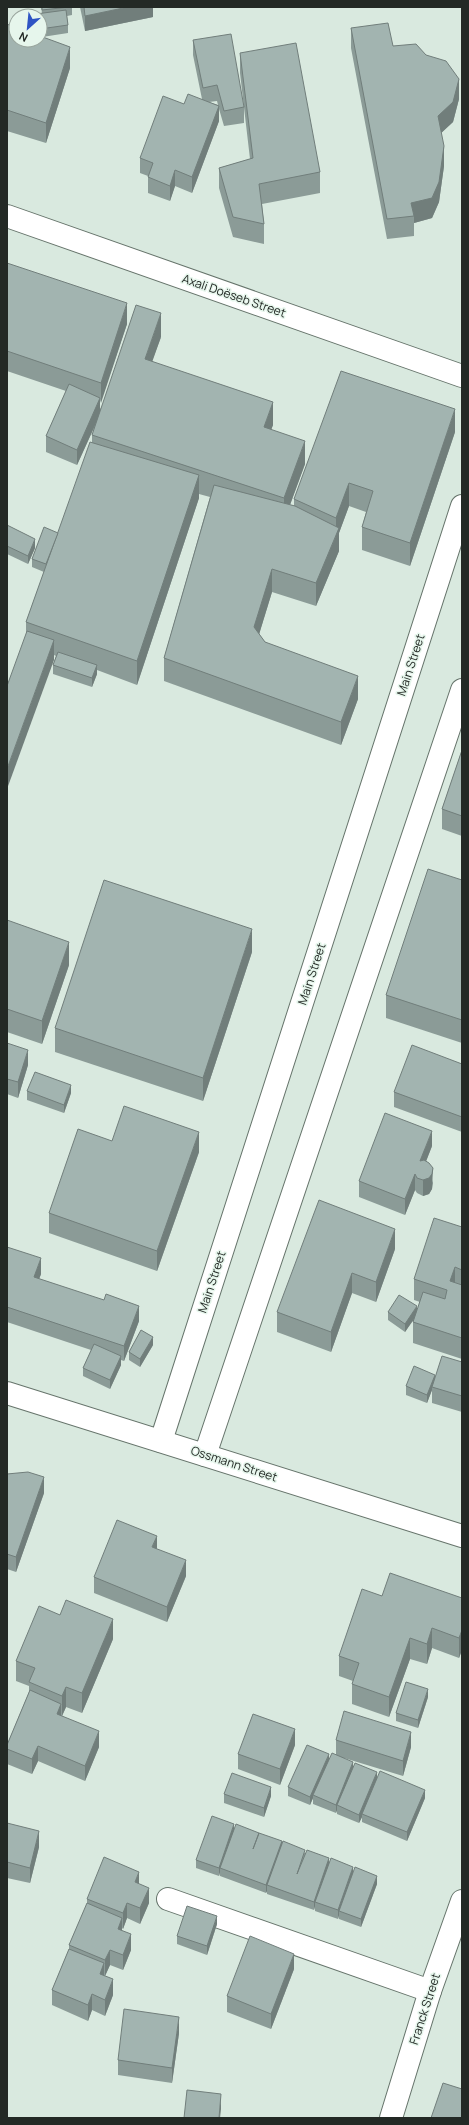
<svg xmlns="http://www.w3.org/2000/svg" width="469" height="2125" viewBox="0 0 469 2125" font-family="Manrope,sans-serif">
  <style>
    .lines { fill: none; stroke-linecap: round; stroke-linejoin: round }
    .street-casing { stroke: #66746b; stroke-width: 24 }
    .street { stroke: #fff; stroke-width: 22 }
    .wall { fill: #8b9b97; fill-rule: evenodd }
    .shaded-wall { fill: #717e7b }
    .building { fill: #a2b4b0; stroke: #717e7b }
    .labels { text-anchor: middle; stroke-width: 3; stroke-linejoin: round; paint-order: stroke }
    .street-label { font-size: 12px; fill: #232925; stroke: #e6f6ec }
  </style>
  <rect width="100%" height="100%" fill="#d9e9df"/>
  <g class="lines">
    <defs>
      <g id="street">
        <path d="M7 216 462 376"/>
        <path d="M7 1393 462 1536"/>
        <path d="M161 1441 462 506"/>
        <path d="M205 1455 462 690"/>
        <path d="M168 1899 430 1991"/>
        <path d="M391 2118 430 1991 462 1901"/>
      </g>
    </defs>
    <!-- street casing -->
    <use href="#street" class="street-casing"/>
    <!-- street -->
    <use href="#street" class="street"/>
  </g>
  <!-- wall -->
  <g class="wall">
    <path d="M41 7H72V15L67 16 68 25V33L42 37 70 68 46 143 7 131V24L40 40V16L42 13Z"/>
    <path d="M80 7H153V17L85 31Z"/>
    <path d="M351 28 393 46 459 99 453 122 441 133 444 166 439 202 432 218 414 223V236L387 239 351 48Z"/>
    <path d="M193 40 244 107V123L224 126 219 109V121L192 193 175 186 170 201 148 193V176L140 173V158L184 104 202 99 193 55ZM217 101 218 105 209 102Z"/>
    <path d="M240 53 320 172V193L262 204 264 224V244L233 237 219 188V168L250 159 240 73Z"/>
    <path d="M7 263 127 324 100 403V409L161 337 152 361 273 425 271 429 305 464 290 505 294 506V499L455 432 410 566 362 550V527L366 512 349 506 339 533V551L316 606 272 592 259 634 265 642 358 699 341 745 164 681V658L210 497 199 494V498L137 685 97 670V674L92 687 53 674V665L56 656 54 655V660L26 633V622L44 572 32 567V559L58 533 92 442V435L94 428 77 465 46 452V436L66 391 7 371Z"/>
    <path d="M7 525 35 548 28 564 7 554Z"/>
    <path d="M462 750V836L442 829V809Z"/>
    <path d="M462 880V1043L386 1018V995Z"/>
    <path d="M7 920 69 965 42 1044 7 1032Z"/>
    <path d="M252 952 203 1101 55 1052V1028Z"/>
    <path d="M7 1043 28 1065 18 1098 7 1094Z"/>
    <path d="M462 1064V1132L394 1107V1092Z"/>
    <path d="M27 1091 71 1093 64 1113 27 1100Z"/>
    <path d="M112 1141 199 1152 157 1271 49 1233V1213Z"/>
    <path d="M432 1146 426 1161 433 1183 432 1189 429 1194 423 1196 417 1193 415 1190 405 1215 359 1197V1181Z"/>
    <path d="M462 1227V1359L413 1343V1322L414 1318 405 1332 388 1320V1312L417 1311 420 1302 414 1300V1279Z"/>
    <path d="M7 1247 41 1274 39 1279 139 1321 124 1361 121 1360V1365L110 1389 83 1376V1368L91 1350 7 1322Z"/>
    <path d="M395 1249 376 1302 352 1293 331 1352 277 1332V1312Z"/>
    <path d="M153 1345 140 1367 129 1360V1352Z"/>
    <path d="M462 1362V1412L432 1403V1390L427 1403 406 1395V1386L435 1378Z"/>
    <path d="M7 1474 44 1493 16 1572 7 1569Z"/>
    <path d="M157 1549 186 1576 167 1622 94 1593V1577Z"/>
    <path d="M382 1596 462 1598V1650L459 1658 432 1648 427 1664 410 1659 389 1717 352 1704V1684L353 1681 339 1676V1656Z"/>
    <path d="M113 1639 82 1713 66 1707 62 1716 99 1747 85 1781 38 1761 32 1774 7 1764V1745L29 1692V1686L16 1681V1661Z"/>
    <path d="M428 1697 418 1728 396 1721V1713Z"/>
    <path d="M336 1740 411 1747 403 1776 344 1758 353 1767 425 1798 407 1841 362 1822V1817L359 1823 337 1814V1810L336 1813 313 1804V1798L310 1805 288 1796V1787L336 1754Z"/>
    <path d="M295 1745 280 1785 238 1769V1754Z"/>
    <path d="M224 1794 271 1796 264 1817 224 1803Z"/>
    <path d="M7 1823 39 1847 30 1883 7 1878Z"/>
    <path d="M234 1829 259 1835 282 1845 305 1853 329 1862 377 1884 361 1927 339 1919V1915L338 1919 315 1911V1906L314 1910 267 1894V1891L266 1893 220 1876V1872L219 1876 196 1868V1860Z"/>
    <path d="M139 1884 149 1903 140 1924 127 1918 123 1929 122 1928V1930L131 1950 123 1970 110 1965 105 1976 113 1995 105 2016 92 2010 88 2021 52 2005V1990L69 1949V1945L87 1904V1899Z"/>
    <path d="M217 1924 207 1955 177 1944V1936Z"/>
    <path d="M294 1969 271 2029 227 2012V1996Z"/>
    <path d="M179 2033 172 2083 118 2075V2060Z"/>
  </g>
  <!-- shaded-wall -->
  <g class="shaded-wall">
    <path d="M128 7H153V17L85 31V16Z"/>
    <path d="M70 47V68L46 143V123Z"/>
    <path d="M459 79V99L453 122 438 136V116Z"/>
    <path d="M219 106V121L192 193V177Z"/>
    <path d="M444 146V166L439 202 432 218 414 223V216L411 203Z"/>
    <path d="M175 170V186L170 201V186Z"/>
    <path d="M127 303V324L101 403V383Z"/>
    <path d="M161 313V337L145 382V359Z"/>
    <path d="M100 398V414L77 465V450Z"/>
    <path d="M273 402V425L264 450V427Z"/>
    <path d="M455 409V432L410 566V543Z"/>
    <path d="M305 441V464L284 521V498Z"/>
    <path d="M199 475V498L137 685V661Z"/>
    <path d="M349 483V506L339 533V551L316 606V583L336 536V518Z"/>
    <path d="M35 539V548L28 564V556Z"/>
    <path d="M272 569V592L254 651V627Z"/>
    <path d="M54 640V660L7 789V769Z"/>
    <path d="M97 665V674L92 687V678Z"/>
    <path d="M358 676V699L341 745V722Z"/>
    <path d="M252 929V952L203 1101V1078Z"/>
    <path d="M69 942V965L42 1044V1021Z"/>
    <path d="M28 1050V1065L18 1098V1082Z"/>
    <path d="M71 1085V1093L64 1113V1105Z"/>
    <path d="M432 1131V1146L420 1177V1161Z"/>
    <path d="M199 1132V1152L157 1271V1251Z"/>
    <path d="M433 1168 432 1189 429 1194 423 1196V1180Z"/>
    <path d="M415 1174V1190L405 1215V1199Z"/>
    <path d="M395 1229V1249L376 1302V1282Z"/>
    <path d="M41 1258V1274L34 1292V1277Z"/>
    <path d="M455 1267V1288L450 1281Z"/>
    <path d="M352 1273V1293L331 1352V1332Z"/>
    <path d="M139 1306V1321L124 1361V1346Z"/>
    <path d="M417 1306V1315L405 1332V1324Z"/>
    <path d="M153 1337V1345L140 1367V1359Z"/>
    <path d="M121 1356V1365L110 1389V1380Z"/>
    <path d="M435 1375V1383L432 1387V1390L427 1403V1395Z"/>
    <path d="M44 1477V1493L16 1572V1557Z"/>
    <path d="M157 1536V1551L152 1547Z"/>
    <path d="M186 1560V1576L167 1622V1607Z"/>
    <path d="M113 1619V1639L82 1713V1693Z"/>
    <path d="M432 1628V1648L427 1664V1644Z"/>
    <path d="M462 1630V1650L459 1658V1638Z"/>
    <path d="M410 1638V1659L389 1717V1697Z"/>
    <path d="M66 1687V1707L62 1716V1696Z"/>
    <path d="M428 1689V1697L418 1728V1720Z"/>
    <path d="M61 1704V1719L57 1714Z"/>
    <path d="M295 1729V1745L280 1785V1769Z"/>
    <path d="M99 1731V1747L85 1781V1766Z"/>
    <path d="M411 1732V1747L403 1776V1761Z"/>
    <path d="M38 1746V1761L32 1774V1759Z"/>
    <path d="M329 1754V1763L313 1795V1798L310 1805V1797Z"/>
    <path d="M353 1762V1771L337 1805V1810L336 1813V1805Z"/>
    <path d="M377 1772V1780L362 1814V1817L359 1823V1815Z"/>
    <path d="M271 1787V1796L264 1817V1808Z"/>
    <path d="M425 1790V1798L407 1841V1832Z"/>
    <path d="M234 1824V1833L220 1868V1872L219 1876V1868Z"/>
    <path d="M39 1831V1847L30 1883V1868Z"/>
    <path d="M282 1841V1850L267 1885V1891L266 1893V1885Z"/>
    <path d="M329 1858V1866L315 1902V1906L314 1910V1902Z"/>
    <path d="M353 1867V1875L339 1911V1915L338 1919V1910Z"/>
    <path d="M139 1872V1887L135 1882Z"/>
    <path d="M377 1876V1884L361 1927V1919Z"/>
    <path d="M149 1888V1903L140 1924V1908Z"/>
    <path d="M127 1903V1918L123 1929V1913Z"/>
    <path d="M217 1916V1924L207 1955V1946Z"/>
    <path d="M122 1918V1934L118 1929Z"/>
    <path d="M131 1934V1950L123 1970V1955Z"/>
    <path d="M110 1950V1965L105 1976V1960Z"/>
    <path d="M294 1954V1969L271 2029V2014Z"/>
    <path d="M104 1963V1979L100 1974Z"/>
    <path d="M113 1979V1995L105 2016V2000Z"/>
    <path d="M92 1994V2010L88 2021V2005Z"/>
    <path d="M179 2017V2033L172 2083V2068Z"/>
    <path d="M221 2094V2109L220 2118H219Z"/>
  </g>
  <!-- building -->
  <g class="building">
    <path d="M42 7H69L42 10Z"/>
    <path d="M84 7H128L85 16Z"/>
    <path d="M66 10 68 25 40 29V16H36V14Z"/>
    <path d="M388 23 393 46 416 44 426 55 446 61 459 79 453 102 438 116 444 146 439 182 432 198 411 203 414 216 387 219 351 28Z"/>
    <path d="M7 24 16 28V40H40V36L70 47 46 123 7 110Z"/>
    <path d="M231 34 244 107 224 111 217 85 203 88 193 40Z"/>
    <path d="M296 43 320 172 259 184 264 224 233 217 219 168 253 158 240 53Z"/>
    <path d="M188 94 219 106 192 177 175 170 170 186 148 177 153 163 140 158 163 96 184 104Z"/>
    <path d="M7 263 127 303 101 383 7 351Z"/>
    <path d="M136 305 161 313 145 359 273 402 264 427 305 441 284 498 92 435Z"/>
    <path d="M341 371 455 409 410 543 362 527 373 491 349 483 336 518 294 499Z"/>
    <path d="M69 384 100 398 77 450 46 436Z"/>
    <path d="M90 442 199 475 137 661 26 622Z"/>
    <path d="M214 485 295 506 339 528 316 583 272 569 254 627 265 642 358 676 341 722 164 658Z"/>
    <path d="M7 525 35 539 28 556 7 546Z"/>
    <path d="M44 527 58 533 46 564 32 559Z"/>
    <path d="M27 631 54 640 7 769V686Z"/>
    <path d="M58 652 97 665 92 678 53 665Z"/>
    <path d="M462 750V816L442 809Z"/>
    <path d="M428 869 462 880V1020L386 995Z"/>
    <path d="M104 880 252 929 203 1078 55 1028Z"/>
    <path d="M7 920 69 942 42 1021 7 1009Z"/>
    <path d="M7 1043 28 1050 18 1082 7 1079Z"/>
    <path d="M412 1045 462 1064V1117L394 1092Z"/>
    <path d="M35 1072 71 1085 64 1105 27 1091Z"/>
    <path d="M124 1106 199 1132 157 1251 49 1213 78 1129 112 1141Z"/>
    <path d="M385 1113 432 1131 420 1161 424 1160 429 1163 433 1168 432 1174 429 1178 423 1180 417 1178 415 1174 405 1199 359 1181Z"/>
    <path d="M319 1200 395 1229 376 1282 352 1273 331 1332 277 1312Z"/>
    <path d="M434 1218 462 1227V1270L455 1267 450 1281 462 1285V1338L413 1322 423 1292 445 1299 447 1290 414 1279Z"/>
    <path d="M7 1247 41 1258 34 1277 104 1300 106 1294 139 1306 124 1346 7 1307Z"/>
    <path d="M399 1295 417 1306 405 1324 388 1312Z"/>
    <path d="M141 1330 153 1337 140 1359 129 1352Z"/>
    <path d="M94 1344 121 1356 110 1380 83 1368Z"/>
    <path d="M442 1356 462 1362V1396L432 1387Z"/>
    <path d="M414 1366 435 1375 427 1395 406 1386Z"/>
    <path d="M28 1472 44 1477 16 1557 7 1554V1474Z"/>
    <path d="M117 1520 157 1536 152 1547 186 1560 167 1607 94 1577Z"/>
    <path d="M390 1573 462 1598V1630L459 1638 432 1628 427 1644 410 1638 389 1697 352 1684 359 1663 339 1656 362 1589 382 1596Z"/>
    <path d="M66 1600 113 1619 82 1693 66 1687 62 1696 29 1682 35 1668 16 1661 39 1606 60 1615Z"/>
    <path d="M406 1682 428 1689 418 1720 396 1713Z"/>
    <path d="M30 1690 61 1704 57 1714 99 1731 85 1766 38 1746 32 1759 7 1749V1745Z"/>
    <path d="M344 1711 411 1732 403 1761 336 1740Z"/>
    <path d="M253 1714 295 1729 280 1769 238 1754Z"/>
    <path d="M307 1745 329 1754 310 1797 288 1787Z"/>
    <path d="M332 1753 353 1762 336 1805 313 1795Z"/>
    <path d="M355 1763 377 1772 359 1815 337 1805Z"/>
    <path d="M380 1771 425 1790 407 1832 362 1814Z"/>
    <path d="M232 1773 271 1787 264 1808 224 1794Z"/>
    <path d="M212 1816 234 1824 219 1868 196 1860Z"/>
    <path d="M7 1823 39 1831 30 1868 7 1862Z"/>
    <path d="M236 1824 259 1833 253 1849 259 1833 282 1841 266 1885 220 1868Z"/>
    <path d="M283 1841 305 1850 297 1874 307 1850 329 1858 314 1902 267 1885Z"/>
    <path d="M104 1857 139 1872 135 1882 149 1888 140 1908 127 1903 123 1913 87 1899Z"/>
    <path d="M331 1858 353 1867 338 1910 315 1902Z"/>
    <path d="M355 1867 377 1876 361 1919 339 1911Z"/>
    <path d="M87 1903 122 1918 118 1929 131 1934 123 1955 110 1950 105 1960 69 1945Z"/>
    <path d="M187 1906 217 1916 207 1946 177 1936Z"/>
    <path d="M250 1936 294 1954 271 2014 227 1996Z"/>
    <path d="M69 1949 104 1963 100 1974 113 1979 105 2000 92 1994 88 2005 52 1990Z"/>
    <path d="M124 2009 179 2017 172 2068 118 2060Z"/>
    <path d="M443 2083 462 2089V2118H431Z"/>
    <path d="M187 2090 221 2094 219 2118H184Z"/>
  </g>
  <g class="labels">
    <!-- street labels -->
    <g class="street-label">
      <text transform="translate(234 296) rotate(19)" y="4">Axali Doëseb Street</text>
      <text transform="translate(411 665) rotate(-72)" y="4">Main Street</text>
      <text transform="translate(312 974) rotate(-72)" y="4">Main Street</text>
      <text transform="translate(212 1282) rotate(-72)" y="4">Main Street</text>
      <text transform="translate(234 1464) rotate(18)" y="4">Ossmann Street</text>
      <text transform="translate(425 2009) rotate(-72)" y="4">Franck Street</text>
    </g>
  </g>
  <!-- border -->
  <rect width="469" height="2125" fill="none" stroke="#232925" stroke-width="16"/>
  <!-- north arrow -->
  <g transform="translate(28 28) rotate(207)"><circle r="19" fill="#e6f6ec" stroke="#98a49c"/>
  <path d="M0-3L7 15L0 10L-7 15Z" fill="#2e54c4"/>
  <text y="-6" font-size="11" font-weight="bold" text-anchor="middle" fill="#232925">N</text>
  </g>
</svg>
